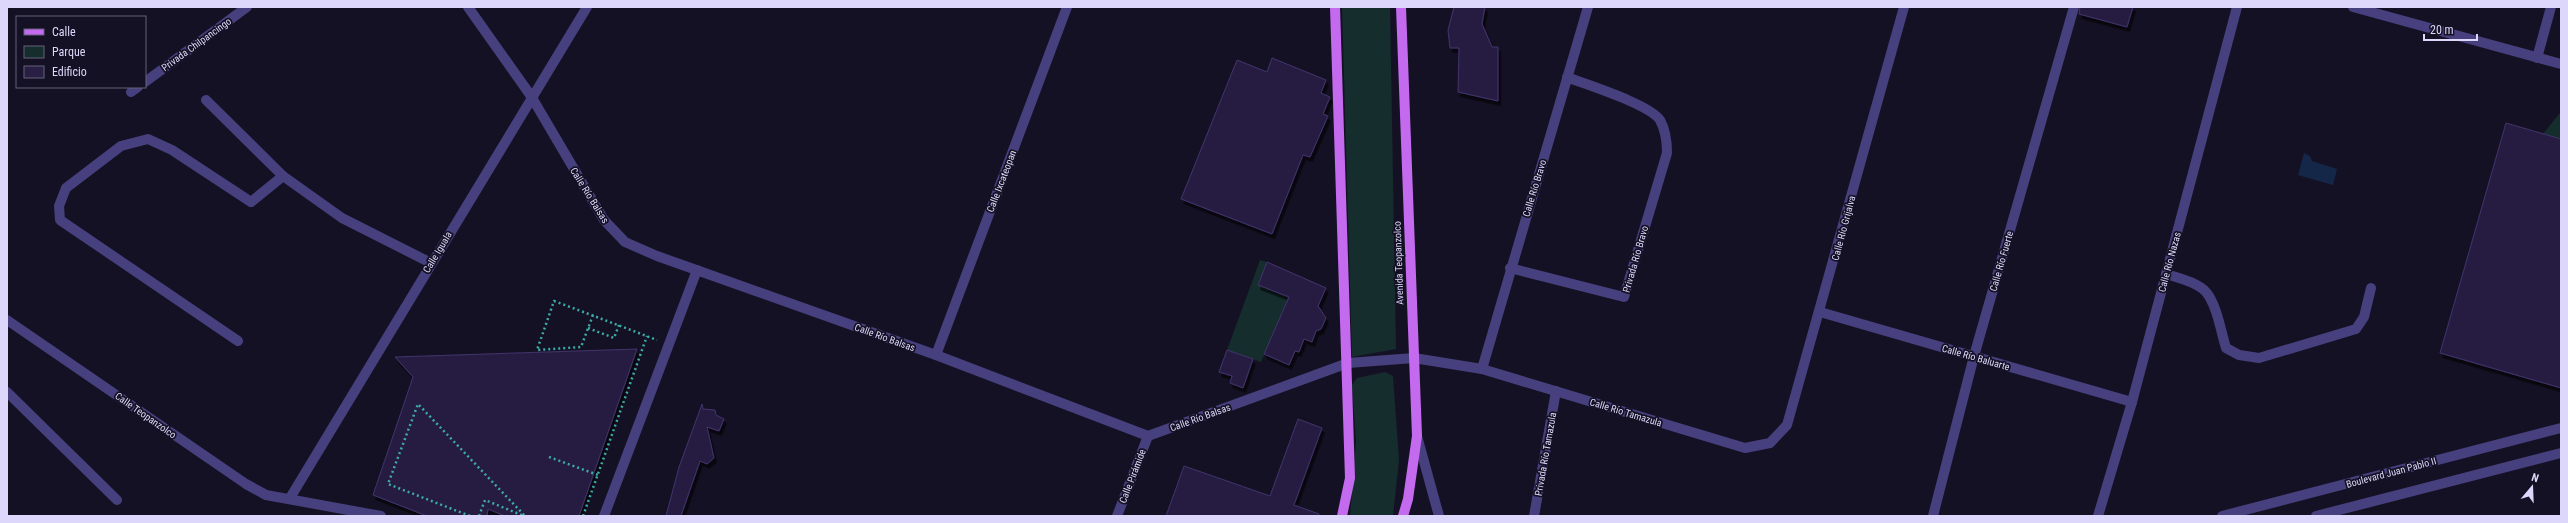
<svg xmlns="http://www.w3.org/2000/svg" width="2568" height="523" viewBox="0 0 2568 523" font-family="'Roboto Condensed',sans-serif">
  <style>
    .green { fill: #152d2d }
    .water { fill: #152749 }
    .building { fill: #281f43; stroke: #41346c; filter: url(#shadow) }
    .lines { fill: none; stroke-linecap: round; stroke-linejoin: round }
    .path { stroke: #3caba9; stroke-width: 2.5; stroke-dasharray: 2 3; stroke-linecap: butt }
    .minor { stroke: #46417e; stroke-width: 10 }
    .major { stroke: #c46aef; stroke-width: 10 }
    .labels { text-anchor: middle; stroke-width: 3.5; stroke-linejoin: round; paint-order: stroke }
    .street-label { font-size: 10px; fill: #ddd8fb; stroke: #151124 }
  </style>
  <defs>
    <filter id="shadow"><feDropShadow dx="2.5" dy="4.5" stdDeviation="0" flood-color="#0009"/></filter>
  </defs>
  <rect width="100%" height="100%" fill="#151124"/>
  <!-- green -->
  <g class="green">
    <path d="M1342 7H1390L1396 349 1352 357Z"/>
    <path d="M2561 113V139L2543 134 2559 114Z"/>
    <path d="M1260 260 1267 262 1258 285 1289 297 1261 362 1227 350Z"/>
    <path d="M1385 372 1393 376 1399 460 1393 516H1350L1356 441 1352 385 1357 378Z"/>
  </g>
  <!-- water -->
  <path class="water" d="M2304 153 2310 156 2312 161 2337 169 2333 185 2298 175Z"/>
  <!-- building -->
  <g class="building">
    <path d="M1454 7H1485L1482 24 1492 47H1498V101L1458 92 1459 48H1450L1448 30Z"/>
    <path d="M2080 7H2133L2127 27 2079 14Z"/>
    <path d="M1272 58 1326 80 1321 93 1330 97 1323 114 1328 116 1310 157 1303 155 1272 234 1181 199 1237 60 1267 72Z"/>
    <path d="M2506 123 2561 139V388L2440 353Z"/>
    <path d="M1267 262 1326 288 1318 306 1326 318 1321 329 1316 331 1312 342 1304 339 1299 352 1295 351 1289 365 1264 354 1289 297 1258 285Z"/>
    <path d="M637 349 579 516H505L488 509 487 516H427L373 495 413 377 395 357Z"/>
    <path d="M1227 350 1253 359 1243 388 1230 383 1232 376 1219 372Z"/>
    <path d="M702 404 703 409 715 410 716 415 724 419 719 431 707 427 714 458 707 464 700 461 681 516H666L679 467Z"/>
    <path d="M1298 419 1322 428 1294 505 1319 514V516H1166L1184 466 1270 496Z"/>
  </g>
  <g class="lines">
    <!-- path -->
    <g class="path">
      <path d="M593 315 581 347 537 350 554 301C589 314 623 327 657 340"/>
      <path d="M588 328 614 338 619 325"/>
      <path d="M549 457 598 475"/>
      <path d="M470 516 388 484 418 404 525 516"/>
      <path d="M479 516 485 500 524 516"/>
      <path d="M583 516 647 336"/>
    </g>
    <!-- minor -->
    <g class="minor">
      <path d="M468 7 531 96 604 220 625 242 657 256 936 355 1148 436 1348 363 1414 358 1482 369 1745 448 1770 443 1787 425 1904 7"/>
      <path d="M2353 7 2561 64"/>
      <path d="M2537 58 2551 7"/>
      <path d="M145 82 247 7"/>
      <path d="M131 92 138 87"/>
      <path d="M206 100 283 176 342 218 431 263"/>
      <path d="M1510 268 1624 297 1667 153C1667 142 1666 131 1660 120 1649 104 1587 85 1567 77"/>
      <path d="M2166 274C2178 278 2197 282 2206 292 2217 305 2221 332 2226 348L2239 355 2259 358 2356 329 2364 317 2371 288"/>
      <path d="M1820 312 2132 402"/>
      <path d="M7 320 246 484 266 495 381 516"/>
      <path d="M238 341 60 220 59 206 66 188 121 146 148 139 172 150 251 202 283 176"/>
      <path d="M936 355 1067 7"/>
      <path d="M1482 369 1588 7"/>
      <path d="M7 392 117 500"/>
      <path d="M1417 436 1439 516"/>
      <path d="M290 498 587 7"/>
      <path d="M604 516 697 270"/>
      <path d="M1117 516 1148 436"/>
      <path d="M1534 516 1556 391"/>
      <path d="M1933 516 1974 356 2074 7"/>
      <path d="M2098 516 2132 402 2237 7"/>
      <path d="M2222 516 2561 428"/>
      <path d="M2316 516 2561 453"/>
    </g>
    <!-- major -->
    <g class="major">
      <path d="M1335 7 1350 478 1342 516"/>
      <path d="M1401 7 1417 436 1408 499 1403 516"/>
    </g>
  </g>
  <g class="labels">
    <!-- street labels -->
    <g class="street-label">
      <text transform="translate(196 44) rotate(-36)" y="4">Privada Chilpancingo</text>
      <text transform="translate(1001 181) rotate(-69)" y="4">Calle Ixcateopan</text>
      <text transform="translate(1534 188) rotate(-73)" y="4">Calle Río Bravo</text>
      <text transform="translate(590 195) rotate(58)" y="4">Calle Río Balsas</text>
      <text transform="translate(1843 228) rotate(-75)" y="4">Calle Río Grijalva</text>
      <text transform="translate(437 252) rotate(-59)" y="4">Calle Iguala</text>
      <text transform="translate(1635 259) rotate(-74)" y="4">Privada Río Bravo</text>
      <text transform="translate(2001 261) rotate(-74)" y="4">Calle Río Fuerte</text>
      <text transform="translate(2169 262) rotate(-75)" y="4">Calle Río Nazas</text>
      <text transform="translate(1398 263) rotate(-92)" y="4">Avenida Teopanzolco</text>
      <text transform="translate(885 337) rotate(20)" y="4">Calle Río Balsas</text>
      <text transform="translate(1976 357) rotate(16)" y="4">Calle Río Baluarte</text>
      <text transform="translate(1626 412) rotate(17)" y="4">Calle Río Tamazula</text>
      <text transform="translate(146 415) rotate(35)" y="4">Calle Teopanzolco</text>
      <text transform="translate(1200 417) rotate(-20)" y="4">Calle Río Balsas</text>
      <text transform="translate(1545 454) rotate(-80)" y="4">Privada Río Tamazula</text>
      <text transform="translate(2391 472) rotate(-15)" y="4">Boulevard Juan Pablo II</text>
      <text transform="translate(1132 476) rotate(-69)" y="4">Calle Pirámide</text>
    </g>
  </g>
  <!-- border -->
  <rect width="2568" height="523" fill="none" stroke="#ddd8fb" stroke-width="16"/>
  <!-- legend -->
  <rect x="16" y="16" width="130" height="72" fill="#151124" stroke="#65617a"/>
  <rect x="24" y="29" width="20" height="6" fill="#c46aef" stroke="#65617a"/>
  <text x="52" y="36" font-size="12" fill="#ddd8fb">Calle</text>
  <rect x="24" y="46" width="20" height="12" fill="#152d2d" stroke="#65617a"/>
  <text x="52" y="56" font-size="12" fill="#ddd8fb">Parque</text>
  <rect x="24" y="66" width="20" height="12" fill="#281f43" stroke="#65617a"/>
  <text x="52" y="76" font-size="12" fill="#ddd8fb">Edificio</text>
  <!-- north arrow -->
  <g transform="translate(2532 487) rotate(19)" stroke="#151124" stroke-width="3" paint-order="stroke">
  <path d="M0-3L7 15L0 10L-7 15Z" fill="#ddd8fb"/>
  <text y="-6" font-size="11" font-weight="bold" text-anchor="middle" fill="#ddd8fb">N</text>
  </g>
  <!-- scale -->
  <path d="M2424 34v6h53v-6" fill="none" stroke="#ddd8fb" stroke-width="2"/>
  <text x="2430" y="34" font-size="12" fill="#ddd8fb" stroke="#151124" stroke-width="3" paint-order="stroke">20 m</text>
</svg>
